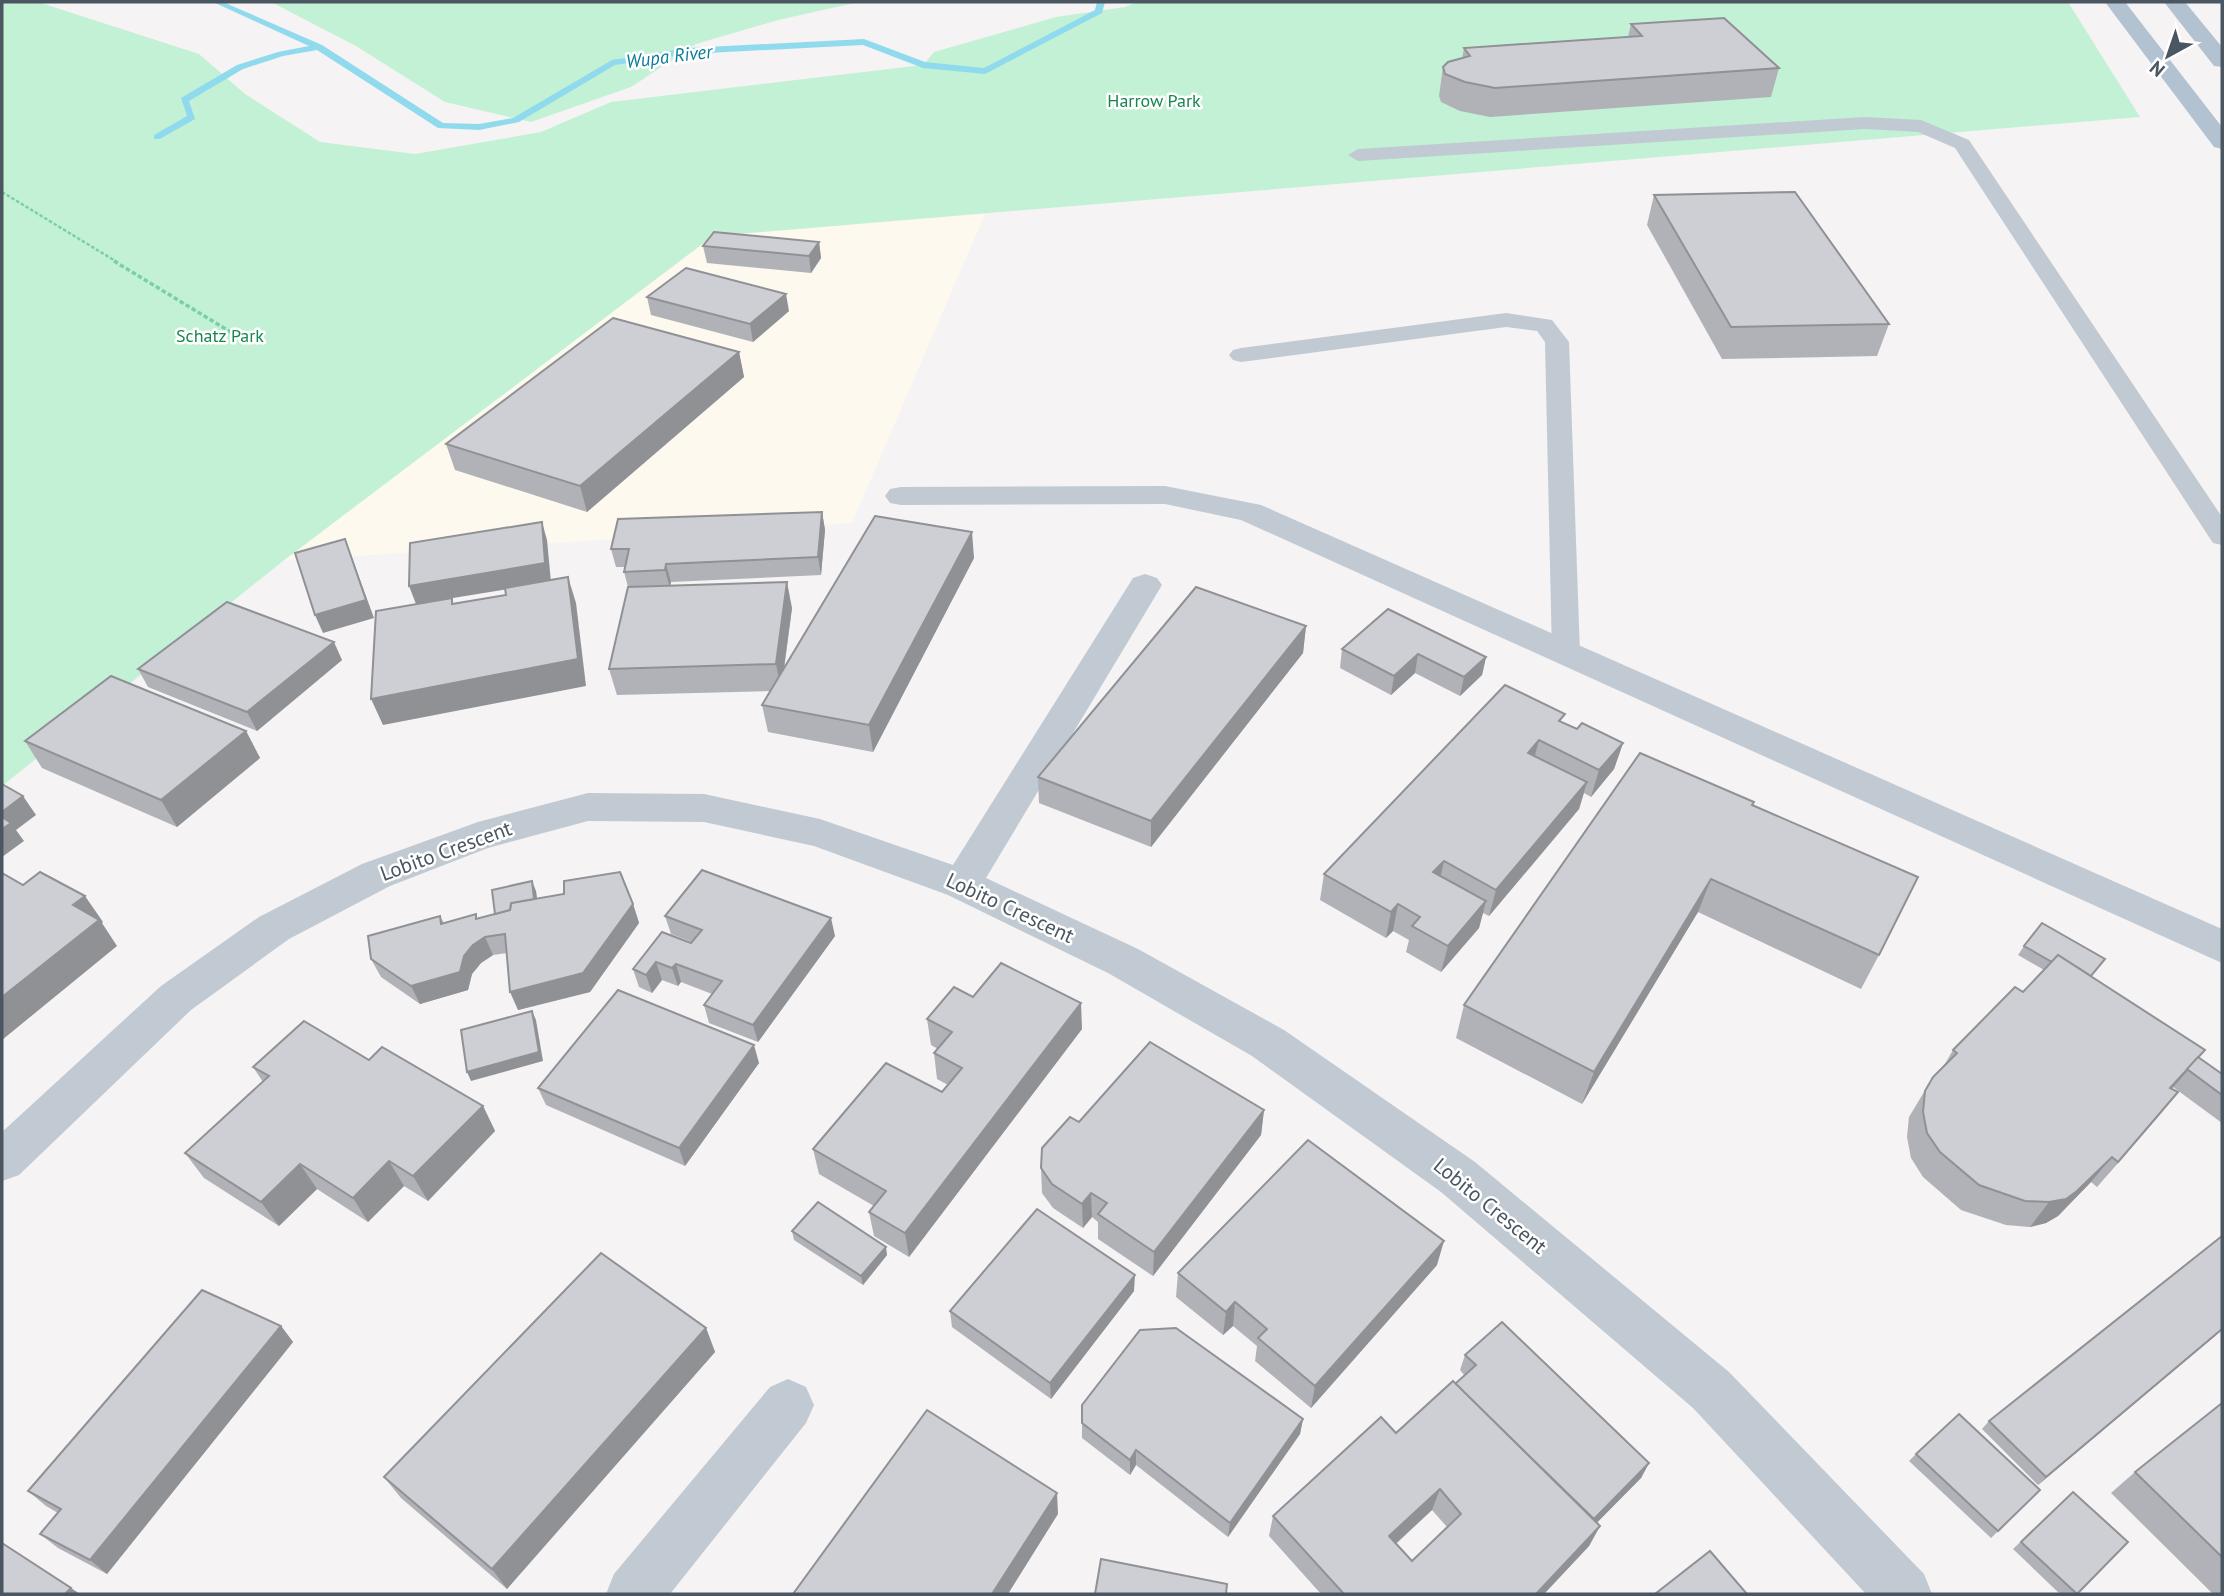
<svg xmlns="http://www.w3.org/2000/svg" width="2224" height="1596" viewBox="0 0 2224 1596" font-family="'PT Sans',sans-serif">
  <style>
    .commercial { fill: #fdf9ef }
    .green { fill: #c3f1d5 }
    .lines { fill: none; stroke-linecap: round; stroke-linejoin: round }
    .stream { fill: #90daee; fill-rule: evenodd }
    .path-far1 { stroke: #7ad0a6; stroke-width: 2.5; stroke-dasharray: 3.5 2; stroke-linecap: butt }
    .path { stroke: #7ad0a6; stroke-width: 3.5; stroke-dasharray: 4.5 2.5; stroke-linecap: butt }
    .service { fill: #c1cad2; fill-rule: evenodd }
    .minor { fill: #c1cad2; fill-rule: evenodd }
    .primary { fill: #b3c2d1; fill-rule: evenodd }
    .wall { fill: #b0b2b7; fill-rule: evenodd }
    .shaded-wall { fill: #909195 }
    .building { fill: #cdcfd5; stroke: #909195; stroke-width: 2; fill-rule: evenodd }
    .labels { text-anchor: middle; stroke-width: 5; stroke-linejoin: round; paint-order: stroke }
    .far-park-label { font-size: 18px; fill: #17864f; stroke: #fff }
    .far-water-label { font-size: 19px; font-style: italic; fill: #0c7c9b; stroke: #fff }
    .street-label { font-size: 21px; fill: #4a5661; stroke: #fff }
  </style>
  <rect width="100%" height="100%" fill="#f5f3f3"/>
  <!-- commercial -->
  <path class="commercial" d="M985 214 852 523 283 561 713 236Z"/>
  <!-- green -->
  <g class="green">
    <path d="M2 2H38L199 54 245 94 320 142 415 154 541 132 611 102 923 65 934 52 1056 17 1125 7 1137 2H2068L2140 117 713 236 283 561 2 786Z"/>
    <path d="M271 2H859L778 20 696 44 631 87 531 122 445 102 356 46Z"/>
  </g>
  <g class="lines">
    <!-- stream -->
    <path class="stream" d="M213 2H223L322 45 443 123 479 124 513 118 612 60 688 48 864 39 925 62 984 68 1095 10 1097 2H1105L1102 13 985 74 923 68 863 45 688 54 615 65 519 122 479 130 438 128 317 50 283 56 243 69 189 101 195 119 160 139H154V135L187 116 181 98 237 65 278 52 309 46Z"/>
    <!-- path-far1 -->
    <path class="path-far1" d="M2 192 117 262"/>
    <!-- path -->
    <path class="path" d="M114 261 247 342"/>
    <!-- service -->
    <g class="service">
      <path d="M1865 117 1921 120 1969 140 2222 517V545L2213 543 2209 537 1955 148 1918 132 1865 129 1358 161 1348 155 1358 149Z"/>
      <path d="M1506 313 1552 320 1569 342 1580 654 1576 661 1566 663 1556 661 1552 654 1545 342 1537 331 1506 327 1241 362 1233 360 1229 355 1233 350 1241 348Z"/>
    </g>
    <!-- minor -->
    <g class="minor">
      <path d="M1165 486 1261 505 2222 929V963L1241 520 1165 504 901 505 890 503 885 496 890 489 901 487Z"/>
      <path d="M1145 574 1157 578 1162 585 986 878 1138 949 1284 1030 1475 1162 1729 1372 1924 1574 1932 1594H1866L1693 1408 1441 1192 1252 1056 1108 973 948 895 814 846 704 822 588 821 488 848 390 886 289 939 191 1010 19 1175 2 1181V1132L161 986 259 917 362 864 478 822 588 793 704 794 820 819 953 865 1133 578Z"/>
      <path d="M788 1379 806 1387 814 1405 806 1423 670 1594H606L614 1574 770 1387Z"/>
    </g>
    <!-- primary -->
    <g class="primary">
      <path d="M2105 2H2125L2222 127V149L2214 147Z"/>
      <path d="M2164 2H2185L2222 47V67L2214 66Z"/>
    </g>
  </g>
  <!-- wall -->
  <g class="wall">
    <path d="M1631 24 1779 68 1771 97 1490 117 1460 111 1441 102 1439 96 1443 67 1462 59 1464 48 1628 37Z"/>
    <path d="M1654 195 1889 324 1877 356 1722 359 1647 225Z"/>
    <path d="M819 242 821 258 811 273 707 263 703 246Z"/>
    <path d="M647 297 789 311 753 342 651 315Z"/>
    <path d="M739 352 744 377 587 512 455 470 446 444Z"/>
    <path d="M822 512 825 530 821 575 671 582 670 585 792 608 784 669 974 558 873 752 768 732 762 705 771 691 617 695 609 669 628 587 624 572 625 567H616L611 549Z"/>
    <path d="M1306 626 1303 653 1151 847 1039 803 1038 777Z"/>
    <path d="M1342 649 1486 657 1482 675 1460 696 1415 673 1391 695 1340 668Z"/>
    <path d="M342 660 257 731 148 687 138 669Z"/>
    <path d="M1563 723 1577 729 1623 743 1614 769 1591 797 1584 793 1579 809 1489 916 1483 913 1479 928 1441 972 1406 952 1409 940 1393 931 1386 938 1320 900 1324 874Z"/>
    <path d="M246 731 260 758 177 827 42 768 25 741Z"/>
    <path d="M1752 805 1879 955 1861 989 1698 912 1582 1104 1456 1038 1464 1005Z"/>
    <path d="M536 891 537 899 633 904 639 923 590 992 518 1010 507 953 493 955 481 963 472 974 468 990 420 1004 381 977 371 959 440 916 444 923 478 919 495 914Z"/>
    <path d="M665 916 835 936 758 1042 709 1023 704 1005 712 994 681 982 678 986 662 980 652 993 639 987 633 969 692 942 671 934Z"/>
    <path d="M2024 946 2105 959 2091 977 2198 1057 2222 1074V1123L2173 1087 2172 1089 2178 1092 2097 1187 2091 1182 2058 1216 2046 1223 2030 1227 2006 1225 1961 1210 1923 1177 1911 1158 1907 1137 1909 1117 1933 1077 1942 1069 1953 1050 2023 992 2044 970 2018 955Z"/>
    <path d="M973 997 1082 1029 909 1257 874 1236 869 1212 874 1206 819 1174 813 1149 942 1092 948 1085 937 1079 934 1053 938 1049 931 1045 927 1019Z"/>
    <path d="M369 1060 483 1106 495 1131 428 1201 404 1186 368 1222 317 1189 279 1226 204 1178 185 1153 263 1082 253 1067Z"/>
    <path d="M759 1063 685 1166 546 1105 538 1088Z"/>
    <path d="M1264 1110 1261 1135 1153 1276 1098 1239V1222L1092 1217 1083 1228 1053 1208 1042 1193 1041 1168 1079 1122Z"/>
    <path d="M792 1231 887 1255 863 1285 794 1240Z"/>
    <path d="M1437 1265 1311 1408 1255 1361 1257 1346 1233 1326 1223 1335 1176 1297 1178 1273Z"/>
    <path d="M1134 1291 1051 1399 952 1327 950 1311Z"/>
    <path d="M281 1326 293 1342 107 1574 58 1548 40 1534 58 1513 46 1506 28 1491Z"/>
    <path d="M706 1328 715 1352 507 1589 401 1498 384 1477Z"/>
    <path d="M2222 1330 2038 1485 1982 1429 1989 1421Z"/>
    <path d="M1465 1355 1649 1463 1641 1478 1597 1522 1600 1526 1589 1546 1544 1594H1321L1269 1536 1273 1516 1396 1433 1455 1384 1465 1376 1460 1370ZM1432 1510 1447 1527 1412 1561 1396 1544Z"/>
    <path d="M2222 1403V1594H2213L2111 1493 2135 1472Z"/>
    <path d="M1303 1419 1300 1434 1228 1537 1136 1465 1130 1475 1082 1438V1423Z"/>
    <path d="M1916 1454 2040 1490 1991 1538 1909 1461Z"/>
    <path d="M2073 1492 2077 1594H2060L2013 1549Z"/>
  </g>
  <!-- shaded-wall -->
  <g class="shaded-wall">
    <path d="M819 242 821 258 811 273 809 256Z"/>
    <path d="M786 294 789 311 753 342 750 324Z"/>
    <path d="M739 352 744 377 587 512 580 486Z"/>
    <path d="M822 512 825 530 821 575 818 557Z"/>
    <path d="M542 522 547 540 551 582 416 604 409 586Z"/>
    <path d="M972 532 974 558 873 752 869 725Z"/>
    <path d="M345 539 374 618 323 633 315 615Z"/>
    <path d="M666 564 671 582 670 588 665 570Z"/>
    <path d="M568 577 576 603 586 686 383 725 371 699Z"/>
    <path d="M787 582 792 608 781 690 776 664Z"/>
    <path d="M1306 626 1303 653 1151 847V821Z"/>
    <path d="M334 642 342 660 257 731 247 712Z"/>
    <path d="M1418 654 1415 673 1391 695 1394 676Z"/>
    <path d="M1486 657 1482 675 1460 696 1464 677Z"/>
    <path d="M246 731 260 758 177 827 161 800Z"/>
    <path d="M1539 740 1532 767 1528 753Z"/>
    <path d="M1623 743 1614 769 1591 797 1599 770Z"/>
    <path d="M1587 782 1579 809 1489 916 1496 890Z"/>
    <path d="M23 796 36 815 16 830 24 841 2 857V812Z"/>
    <path d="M1444 861 1438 888 1433 872Z"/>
    <path d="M1711 879 1698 912 1582 1104 1594 1072Z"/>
    <path d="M532 881 536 891 539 915 499 924Z"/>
    <path d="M85 896 103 922 102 923 117 946 2 1040V997L73 905Z"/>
    <path d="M1486 901 1479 928 1441 972 1448 946Z"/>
    <path d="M633 904 639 923 590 992 518 1010 510 992Z"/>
    <path d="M1398 904 1393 931 1386 938 1391 912Z"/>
    <path d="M831 918 835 936 758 1042 753 1025Z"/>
    <path d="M485 937 493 955 481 963 472 974 468 990 420 1004 411 986 464 956 473 945Z"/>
    <path d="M656 962 662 980 652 993 646 975Z"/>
    <path d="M676 964 681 982 678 986 672 968Z"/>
    <path d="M1081 1003 1082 1029 909 1257 905 1233Z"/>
    <path d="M532 1011 536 1020 543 1061 471 1081 467 1072Z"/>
    <path d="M754 1045 759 1063 685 1166 679 1148Z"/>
    <path d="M2205 1050 2184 1075 2150 1113 2170 1088Z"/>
    <path d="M2178 1092 2157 1118 2097 1187 2118 1162Z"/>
    <path d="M483 1106 495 1131 428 1201 413 1176Z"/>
    <path d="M1264 1110 1261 1135 1153 1276 1154 1252Z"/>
    <path d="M2112 1157 2091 1182 2058 1216 2046 1223 2030 1227 2049 1202Z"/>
    <path d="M389 1161 404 1186 368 1222 353 1198Z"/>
    <path d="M300 1164 317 1189 279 1226 261 1202Z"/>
    <path d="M1091 1193 1092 1217 1083 1228 1082 1204Z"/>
    <path d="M1444 1241 1437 1265 1311 1408 1315 1386Z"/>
    <path d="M886 1247 887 1255 863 1285 861 1276Z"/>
    <path d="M1135 1275 1134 1291 1051 1399 1050 1383Z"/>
    <path d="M1235 1302 1233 1326 1223 1335 1226 1312Z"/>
    <path d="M281 1326 293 1342 107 1574 90 1560Z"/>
    <path d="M706 1328 715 1352 507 1589 492 1569Z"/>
    <path d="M2222 1329V1330L2038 1485 2046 1477Z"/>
    <path d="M1303 1419 1300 1434 1228 1537 1230 1523Z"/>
    <path d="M1136 1450V1465L1130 1475V1460Z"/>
    <path d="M1649 1463 1641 1478 1580 1540 1587 1525Z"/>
    <path d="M1440 1489 1432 1510 1382 1556 1389 1536Z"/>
    <path d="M1057 1493 1058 1514 1008 1594H992Z"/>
    <path d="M1600 1526 1589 1546 1544 1594H1536Z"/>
    <path d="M71 1588 80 1594H65Z"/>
  </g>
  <!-- building -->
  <g class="building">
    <path d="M1724 18 1779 68 1495 88 1465 82 1445 74 1443 67 1448 62 1470 56 1464 48 1642 36 1631 24Z"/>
    <path d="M1795 192 1889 324 1731 327 1654 195Z"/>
    <path d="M714 232 819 242 809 256 703 246Z"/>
    <path d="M686 268 786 294 750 324 647 297Z"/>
    <path d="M613 318 739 352 580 486 446 444Z"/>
    <path d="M822 512 818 557 666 564 665 570 624 572 629 549H611L618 519Z"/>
    <path d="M875 516 972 532 869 725 762 705Z"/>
    <path d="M542 522 545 563 409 586 410 543Z"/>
    <path d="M345 539 366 600 315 615 295 553Z"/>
    <path d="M568 577 578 659 371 699 376 611 452 598V604L506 595 505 588Z"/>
    <path d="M787 582 776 664 609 669 628 587Z"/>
    <path d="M1196 587 1306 626 1151 821 1038 777Z"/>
    <path d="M227 602 334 642 247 712 138 669Z"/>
    <path d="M1388 609 1486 657 1464 677 1418 654 1394 676 1342 649Z"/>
    <path d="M111 676 246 731 161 800 25 741Z"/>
    <path d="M1505 685 1565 714 1559 721 1577 729 1582 723 1623 743 1599 770 1539 740 1528 753 1587 782 1496 890 1444 861 1433 872 1486 901 1448 946 1412 926 1420 917 1398 904 1391 912 1324 874Z"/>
    <path d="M1640 753 1754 802 1752 805 1918 877 1879 955 1711 879 1594 1072 1464 1005Z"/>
    <path d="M2 784 23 796 2 812Z"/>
    <path d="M2 817 11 823 2 829Z"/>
    <path d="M702 870 831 918 753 1025 704 1005 722 981 676 964 672 968 656 962 646 975 633 969 662 932 691 943 702 930 665 916Z"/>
    <path d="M40 872 85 896 73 905 99 920 2 997V873L23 885Z"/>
    <path d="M620 872 633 904 583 973 510 992 505 934 485 937 473 945 464 956 460 972 411 986 371 959 368 936 440 916 441 924 476 914V919L510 910 511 903 564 894V881Z"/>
    <path d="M532 881 534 899 511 903 510 910 495 914 492 890Z"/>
    <path d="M2042 923 2105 959 2091 976 2058 955 2052 962 2024 946Z"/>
    <path d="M2058 955 2205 1050 2170 1088 2178 1092 2118 1162 2112 1157 2077 1191 2066 1199 2049 1202 2025 1201 1979 1185 1940 1152 1927 1133 1923 1112 1925 1091 1933 1077 1957 1053 1953 1050 2015 987 2023 992Z"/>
    <path d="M1001 963 1081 1003 905 1233 869 1212 886 1191 813 1149 886 1063 942 1092 962 1068 934 1053 952 1032 927 1019 954 987 973 997Z"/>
    <path d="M618 990 754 1045 679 1148 538 1088Z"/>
    <path d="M532 1011 539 1052 467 1072 461 1030Z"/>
    <path d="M304 1021 369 1060 382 1047 483 1106 413 1176 389 1161 353 1198 300 1164 261 1202 185 1153 269 1076 253 1067Z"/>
    <path d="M1150 1042 1264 1110 1154 1252 1098 1214 1107 1203 1091 1193 1082 1204 1052 1184 1041 1168 1042 1148 1070 1117 1079 1122Z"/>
    <path d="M2198 1057 2222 1074V1095L2187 1069Z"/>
    <path d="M1308 1140 1444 1241 1315 1386 1258 1338 1267 1329 1235 1302 1226 1312 1178 1273Z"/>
    <path d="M818 1202 886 1247 861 1276 792 1231Z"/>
    <path d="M1037 1209 1135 1275 1050 1383 950 1311Z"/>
    <path d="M2222 1236V1329L2046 1477 1989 1421Z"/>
    <path d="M601 1253 706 1328 492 1569 384 1477Z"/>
    <path d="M202 1290 281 1326 90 1560 40 1534 61 1509 28 1491Z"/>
    <path d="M1502 1322 1649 1463 1594 1519 1455 1384 1476 1365 1465 1355Z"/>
    <path d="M1176 1328 1303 1419 1230 1523 1136 1450 1130 1460 1082 1423V1405L1140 1330Z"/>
    <path d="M1453 1381 1600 1526 1536 1594H1344L1273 1516 1381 1417 1396 1433ZM1440 1489 1461 1514 1412 1561 1389 1536Z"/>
    <path d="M2222 1403V1557L2135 1472Z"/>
    <path d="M927 1410 1057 1493 992 1594H793Z"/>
    <path d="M1959 1414 2040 1490 1998 1531 1916 1454Z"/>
    <path d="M2073 1492 2128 1542 2077 1594 2021 1542Z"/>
    <path d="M2 1543 71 1588 65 1594H2Z"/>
    <path d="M1710 1551 1747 1594H1655Z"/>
    <path d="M1101 1559 1227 1584 1226 1594H1095Z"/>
  </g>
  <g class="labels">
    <!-- far-park labels -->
    <g class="far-park-label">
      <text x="1154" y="107">Harrow Park</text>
      <text x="220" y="342">Schatz Park</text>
    </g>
    <!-- far-water labels -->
    <g class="far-water-label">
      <text transform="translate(669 56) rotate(-7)" y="7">Wupa River</text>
    </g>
    <!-- street labels -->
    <g class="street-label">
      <text transform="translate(446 851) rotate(-20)" y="7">Lobito Crescent</text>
      <text transform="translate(1010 908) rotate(25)" y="7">Lobito Crescent</text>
      <text transform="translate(1490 1206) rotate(39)" y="7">Lobito Crescent</text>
    </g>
  </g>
  <!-- border -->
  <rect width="2224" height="1596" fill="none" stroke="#4a5661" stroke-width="7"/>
  <!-- north arrow -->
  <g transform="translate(2168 56) rotate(220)" stroke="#ffffff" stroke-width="5" paint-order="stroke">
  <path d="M0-5L12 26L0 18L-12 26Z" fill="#4a5661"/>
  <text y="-10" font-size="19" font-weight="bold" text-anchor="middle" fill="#4a5661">N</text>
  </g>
</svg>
